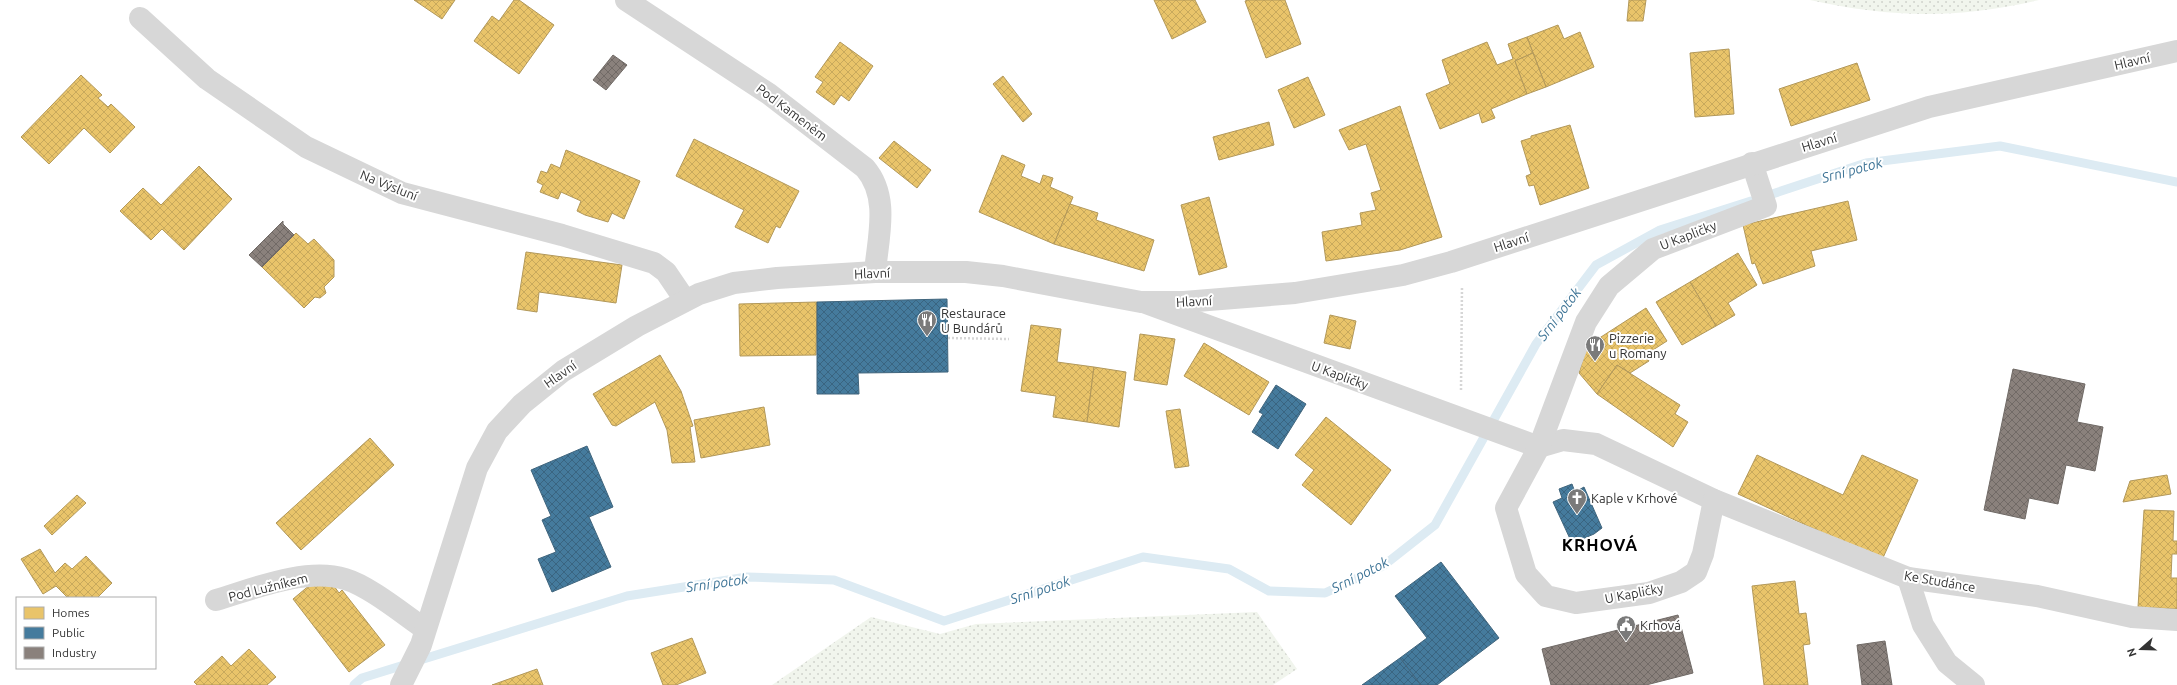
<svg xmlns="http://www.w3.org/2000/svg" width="2177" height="685" viewBox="0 0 2177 685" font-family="Ubuntu,sans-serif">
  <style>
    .grass { fill: url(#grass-dots) }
    .homes { fill: url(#homes-cross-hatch); stroke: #b2985a }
    .public { fill: url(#public-cross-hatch); stroke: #40657d }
    .industry { fill: url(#industry-cross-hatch); stroke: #706a66 }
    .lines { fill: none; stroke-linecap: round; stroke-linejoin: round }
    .stream { stroke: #ddebf3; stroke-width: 9 }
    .path { stroke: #d6d6d6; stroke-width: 2.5; stroke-dasharray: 2 2; stroke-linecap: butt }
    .minor { stroke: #d7d7d7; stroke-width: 22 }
    .tertiary { stroke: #d7d7d7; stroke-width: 22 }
    .labels { text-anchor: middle; stroke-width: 4; stroke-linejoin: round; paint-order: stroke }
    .street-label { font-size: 13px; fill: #333; stroke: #fff }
    .poi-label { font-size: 13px; fill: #333; stroke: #fff; text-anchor: start }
    .water-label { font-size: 14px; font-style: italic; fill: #3f7597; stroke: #fff }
    .district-label { font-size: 17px; font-weight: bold; letter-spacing: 1px; fill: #000; stroke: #fff }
  </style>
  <defs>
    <pattern id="grass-dots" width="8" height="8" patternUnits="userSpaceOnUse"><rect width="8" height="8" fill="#f1f5ed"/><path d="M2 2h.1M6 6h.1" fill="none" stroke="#cfd2cc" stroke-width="1.8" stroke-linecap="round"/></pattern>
    <pattern id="homes-cross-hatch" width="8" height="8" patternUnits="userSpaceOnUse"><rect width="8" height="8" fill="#e9c46a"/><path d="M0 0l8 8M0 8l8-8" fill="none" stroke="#c8a95c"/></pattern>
    <pattern id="public-cross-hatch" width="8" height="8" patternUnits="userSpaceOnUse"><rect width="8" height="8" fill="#457b9d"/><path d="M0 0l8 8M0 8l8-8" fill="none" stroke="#3a6581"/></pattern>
    <pattern id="industry-cross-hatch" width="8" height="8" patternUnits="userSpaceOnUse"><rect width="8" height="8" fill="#8a817c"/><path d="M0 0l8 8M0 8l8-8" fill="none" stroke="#716a66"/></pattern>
  </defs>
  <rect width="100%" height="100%" fill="#fff"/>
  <!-- grass -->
  <g class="grass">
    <path d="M1810 0H2039C1958 19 1891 18 1810 0Z"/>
    <path d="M1257 612 1297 669 1273 685H772L871 617 940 634 976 624Z"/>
  </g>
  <!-- homes -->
  <g class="homes">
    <path d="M414 0H455L442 19Z"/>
    <path d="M514 0H519L554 25 519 74 474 41 492 16 499 21Z"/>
    <path d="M1154 0H1195L1206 22 1172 39Z"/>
    <path d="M1248 0H1285L1301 44 1266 58 1245 1Z"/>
    <path d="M1629 0H1646L1643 21H1627Z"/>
    <path d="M1558 25 1564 39 1580 32 1594 67 1546 87 1527 37Z"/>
    <path d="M1527 37 1533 53 1515 61 1527 94 1491 109 1495 118 1482 123 1479 113 1440 129 1426 94 1450 84 1442 60 1487 42 1497 65 1513 59 1508 44Z"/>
    <path d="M840 42 873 66 849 101 841 95 834 105 816 92 823 82 815 77Z"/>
    <path d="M1729 49 1734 114 1695 117 1690 53Z"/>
    <path d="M1533 53 1546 87 1527 94 1515 61Z"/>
    <path d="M1857 63 1870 100 1791 126 1779 89Z"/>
    <path d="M81 75 102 95 98 98 108 107 111 104 135 127 110 153 84 128 49 164 21 137Z"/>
    <path d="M1003 76 1032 114 1023 122 993 84Z"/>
    <path d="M1308 77 1325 115 1294 128 1278 90Z"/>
    <path d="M1400 106 1442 237 1400 250 1326 261 1322 232 1362 225 1360 213 1376 210 1371 193 1381 190 1366 144 1349 150 1339 130Z"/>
    <path d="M1269 122 1274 145 1219 160 1213 137Z"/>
    <path d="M1570 125 1589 188 1540 205 1534 185 1529 186 1526 176 1531 174 1521 141 1531 138V136Z"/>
    <path d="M694 139 799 191 780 228 776 226 768 243 735 227 744 210 676 176Z"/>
    <path d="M894 141 931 170 917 188 879 158Z"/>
    <path d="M566 150 640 181 624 219 612 213 608 222 585 215 577 211 581 201 561 192 558 199 540 192 543 185 537 182 541 171 547 173 551 164 560 168Z"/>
    <path d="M1002 155 1025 165 1021 176 1040 184 1043 175 1053 178 1050 187 1073 197 1054 244 979 212Z"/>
    <path d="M199 166 232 199 184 250 162 229 151 240 120 211 143 188 161 205Z"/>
    <path d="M1209 197 1227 267 1199 275 1181 205Z"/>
    <path d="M1848 201 1857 240 1811 251 1815 266 1763 284 1755 263 1752 264 1743 225Z"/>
    <path d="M1070 204 1098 213 1096 220 1154 240 1144 271 1054 244Z"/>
    <path d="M296 233 308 244 314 239 334 260V277L324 287 326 293 320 298 315 297 304 308 262 267Z"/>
    <path d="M526 252 622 265 616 303 539 292 537 312 517 309Z"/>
    <path d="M1738 253 1757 285 1728 303 1735 315 1716 326 1690 282Z"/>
    <path d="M1690 282 1716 326 1682 345 1656 302Z"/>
    <path d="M817 302 816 355 740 356 739 304Z"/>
    <path d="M1646 308 1667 341 1645 355 1649 361 1630 373 1617 365 1597 394 1579 373 1587 346Z"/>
    <path d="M1330 315 1356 321 1350 349 1324 343Z"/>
    <path d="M1031 325 1061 329 1057 362 1094 367 1087 422 1053 417 1056 396 1021 391Z"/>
    <path d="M1140 334 1175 339 1167 385 1134 380Z"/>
    <path d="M1204 343 1269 382 1249 415 1184 376Z"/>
    <path d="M660 355 681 391 693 426 690 427 695 462 672 463 667 430 655 402 616 426 612 425 593 394Z"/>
    <path d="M1617 365 1680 405 1675 414 1688 422 1673 447 1597 394Z"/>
    <path d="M1094 367 1126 372 1119 427 1087 422Z"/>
    <path d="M764 407 770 445 701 458 694 420Z"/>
    <path d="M1180 409 1189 466 1175 468 1166 411Z"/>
    <path d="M1326 417 1391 470 1351 525 1302 485 1314 470 1295 455Z"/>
    <path d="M370 438 394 465 301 550 276 523Z"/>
    <path d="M1757 455 1843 495 1862 455 1918 480 1882 560 1738 494Z"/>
    <path d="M2167 475 2171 494 2123 502 2130 481Z"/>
    <path d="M77 495 86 503 52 535 44 526Z"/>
    <path d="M2144 510 2174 511 2173 541H2177V554H2172L2171 578H2177V609L2138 607Z"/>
    <path d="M40 549 55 573 65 563 72 569 86 556 112 583 97 598H68L56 586 43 594 21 559Z"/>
    <path d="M1795 581 1799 614 1806 613 1810 644 1803 645 1808 685H1764L1752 586Z"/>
    <path d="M332 583 339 593 342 590 385 645 349 672 293 599 311 584Z"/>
    <path d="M692 638 706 673 676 685H663L651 653Z"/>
    <path d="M249 649 276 677 267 685H197L194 682 222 656 231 666Z"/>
    <path d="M537 669 543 685H492Z"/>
  </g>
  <!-- public -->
  <g class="public">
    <path d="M947 299 948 372 858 373 859 394H817V302Z"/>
    <path d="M1276 385 1306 404 1278 449 1252 432 1263 414 1259 412Z"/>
    <path d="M587 446 613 507 589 517 611 567 552 592 538 559 556 552 542 520 551 516 531 470Z"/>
    <path d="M1572 484 1575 492 1584 487 1602 528 1594 534 1580 540 1571 541 1553 502 1562 498 1559 489Z"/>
    <path d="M1441 562 1499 638 1437 685H1421L1400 658 1427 638 1395 596Z"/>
    <path d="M1400 658 1421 685H1362Z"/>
  </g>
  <!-- industry -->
  <g class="industry">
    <path d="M613 55 627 65 606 90 593 80Z"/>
    <path d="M283 221V224L294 235 262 267 249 255Z"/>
    <path d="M2013 369 2085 384 2077 422 2103 427 2095 471 2066 465 2058 504 2029 498 2025 519 1984 510Z"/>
    <path d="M1678 615 1693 673 1646 685H1551L1542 649Z"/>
    <path d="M1885 641 1892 685H1862L1857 645Z"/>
  </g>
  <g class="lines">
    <!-- stream -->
    <g class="stream">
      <path d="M1763 197 1866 163 2000 146 2177 182"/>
      <path d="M354 685 362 678 627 596 747 577 834 580 944 621 1143 557 1229 569 1269 591 1325 593 1383 566 1435 525 1536 344 1596 265 1660 230 1751 201"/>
    </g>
    <!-- path -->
    <g class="path">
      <path d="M948 338 1009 339"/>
      <path d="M1461 390 1462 287"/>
    </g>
    <!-- minor -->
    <g class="minor">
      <path d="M626 0 769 94 865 168C890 197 878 237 875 272"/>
      <path d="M140 18 207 79 306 147 402 193 562 235 654 263 666 272 685 300"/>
      <path d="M1143 302 1539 447 1563 440 1596 444 1714 500 1908 578 2037 596 2132 617 2177 620"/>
      <path d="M1714 500 1703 554 1696 572 1681 582 1649 593 1576 603 1546 596 1526 574 1506 508 1539 447 1586 322 1609 286 1653 249 1766 206 1752 163"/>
      <path d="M1908 578 1923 625 1947 663 1974 685"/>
      <path d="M216 600C253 589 306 567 345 579 369 586 403 614 425 629"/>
    </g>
    <!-- tertiary -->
    <path class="tertiary" d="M401 685 421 645 477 468 497 431 522 404 563 371 637 326 699 294 734 283 777 278 875 272H966L1003 276 1141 302H1184L1295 293 1403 275 1451 262 1929 107 2177 51"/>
  </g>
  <!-- icons -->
  <defs>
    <symbol id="restaurant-pin" viewBox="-11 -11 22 30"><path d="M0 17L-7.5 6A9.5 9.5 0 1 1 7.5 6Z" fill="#7a7a7a" stroke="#fff"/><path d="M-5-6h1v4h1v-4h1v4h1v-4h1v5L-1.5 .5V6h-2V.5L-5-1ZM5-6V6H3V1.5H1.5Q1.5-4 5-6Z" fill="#fff"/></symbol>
    <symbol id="church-pin" viewBox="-11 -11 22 30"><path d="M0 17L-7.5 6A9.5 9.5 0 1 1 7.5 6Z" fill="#7a7a7a" stroke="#fff"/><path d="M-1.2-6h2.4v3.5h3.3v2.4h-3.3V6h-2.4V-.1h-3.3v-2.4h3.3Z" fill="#fff"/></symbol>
    <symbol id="civic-pin" viewBox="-11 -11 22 30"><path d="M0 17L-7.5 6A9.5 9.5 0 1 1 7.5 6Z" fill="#7a7a7a" stroke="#fff"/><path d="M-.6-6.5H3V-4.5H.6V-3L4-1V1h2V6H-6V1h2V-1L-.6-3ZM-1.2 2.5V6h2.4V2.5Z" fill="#fff"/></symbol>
  </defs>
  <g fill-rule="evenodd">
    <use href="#restaurant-pin" x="916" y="309" width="22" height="30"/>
    <use href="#restaurant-pin" x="1584" y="334" width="22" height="30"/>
    <use href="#church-pin" x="1566" y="487" width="22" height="30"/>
    <use href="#civic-pin" x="1615" y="614" width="22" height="30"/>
  </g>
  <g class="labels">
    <!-- street labels -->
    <g class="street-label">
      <text transform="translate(2132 61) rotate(-13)" y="5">Hlavní</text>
      <text transform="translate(792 112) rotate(37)" y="5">Pod Kameněm</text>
      <text transform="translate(1819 142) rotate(-17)" y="5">Hlavní</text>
      <text transform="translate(389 185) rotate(22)" y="5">Na Výsluní</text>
      <text transform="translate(1688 235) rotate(-21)" y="5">U Kapličky</text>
      <text transform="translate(1511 242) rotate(-18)" y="5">Hlavní</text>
      <text transform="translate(872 273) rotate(-2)" y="5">Hlavní</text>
      <text transform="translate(1194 301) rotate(-3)" y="5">Hlavní</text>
      <text transform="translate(560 374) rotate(-35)" y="5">Hlavní</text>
      <text transform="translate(1340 375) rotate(20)" y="5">U Kapličky</text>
      <text transform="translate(1940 581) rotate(10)" y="5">Ke Studánce</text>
      <text transform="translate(268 587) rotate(-14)" y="5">Pod Lužníkem</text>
      <text transform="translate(1634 593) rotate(-11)" y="5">U Kapličky</text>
    </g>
    <!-- poi labels -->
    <g class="poi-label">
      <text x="941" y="318">Restaurace<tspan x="941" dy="15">U Bundárů</tspan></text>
      <text x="1609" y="343">Pizzerie<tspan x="1609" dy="15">u Romany</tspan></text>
      <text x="1591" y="503">Kaple v Krhové</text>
      <text x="1640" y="630">Krhová</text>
    </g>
    <!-- water labels -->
    <g class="water-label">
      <text transform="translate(1852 170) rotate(-15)" y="5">Srní potok</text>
      <text transform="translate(1559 314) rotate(-53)" y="5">Srní potok</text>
      <text transform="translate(1360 575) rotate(-27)" y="5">Srní potok</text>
      <text transform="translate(717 583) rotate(-8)" y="5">Srní potok</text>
      <text transform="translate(1040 590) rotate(-18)" y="5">Srní potok</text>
    </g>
    <!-- district labels -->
    <g class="district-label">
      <text x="1600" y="551">KRHOVÁ</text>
    </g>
  </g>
  <!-- legend -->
  <rect x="16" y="597" width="140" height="72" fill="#ffffff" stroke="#adadad"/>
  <rect x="24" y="607" width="20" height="12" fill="#e9c46a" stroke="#adadad"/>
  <text x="52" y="617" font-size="12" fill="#333333">Homes</text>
  <rect x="24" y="627" width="20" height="12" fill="#457b9d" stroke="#adadad"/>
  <text x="52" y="637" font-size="12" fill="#333333">Public</text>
  <rect x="24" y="647" width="20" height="12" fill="#8a817c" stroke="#adadad"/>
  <text x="52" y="657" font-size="12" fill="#333333">Industry</text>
  <!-- north arrow -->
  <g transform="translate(2141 649) rotate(250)" stroke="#ffffff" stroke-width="3" paint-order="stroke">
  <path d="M0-3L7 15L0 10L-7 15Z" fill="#333333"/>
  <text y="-6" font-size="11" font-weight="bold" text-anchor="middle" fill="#333333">N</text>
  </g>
</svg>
